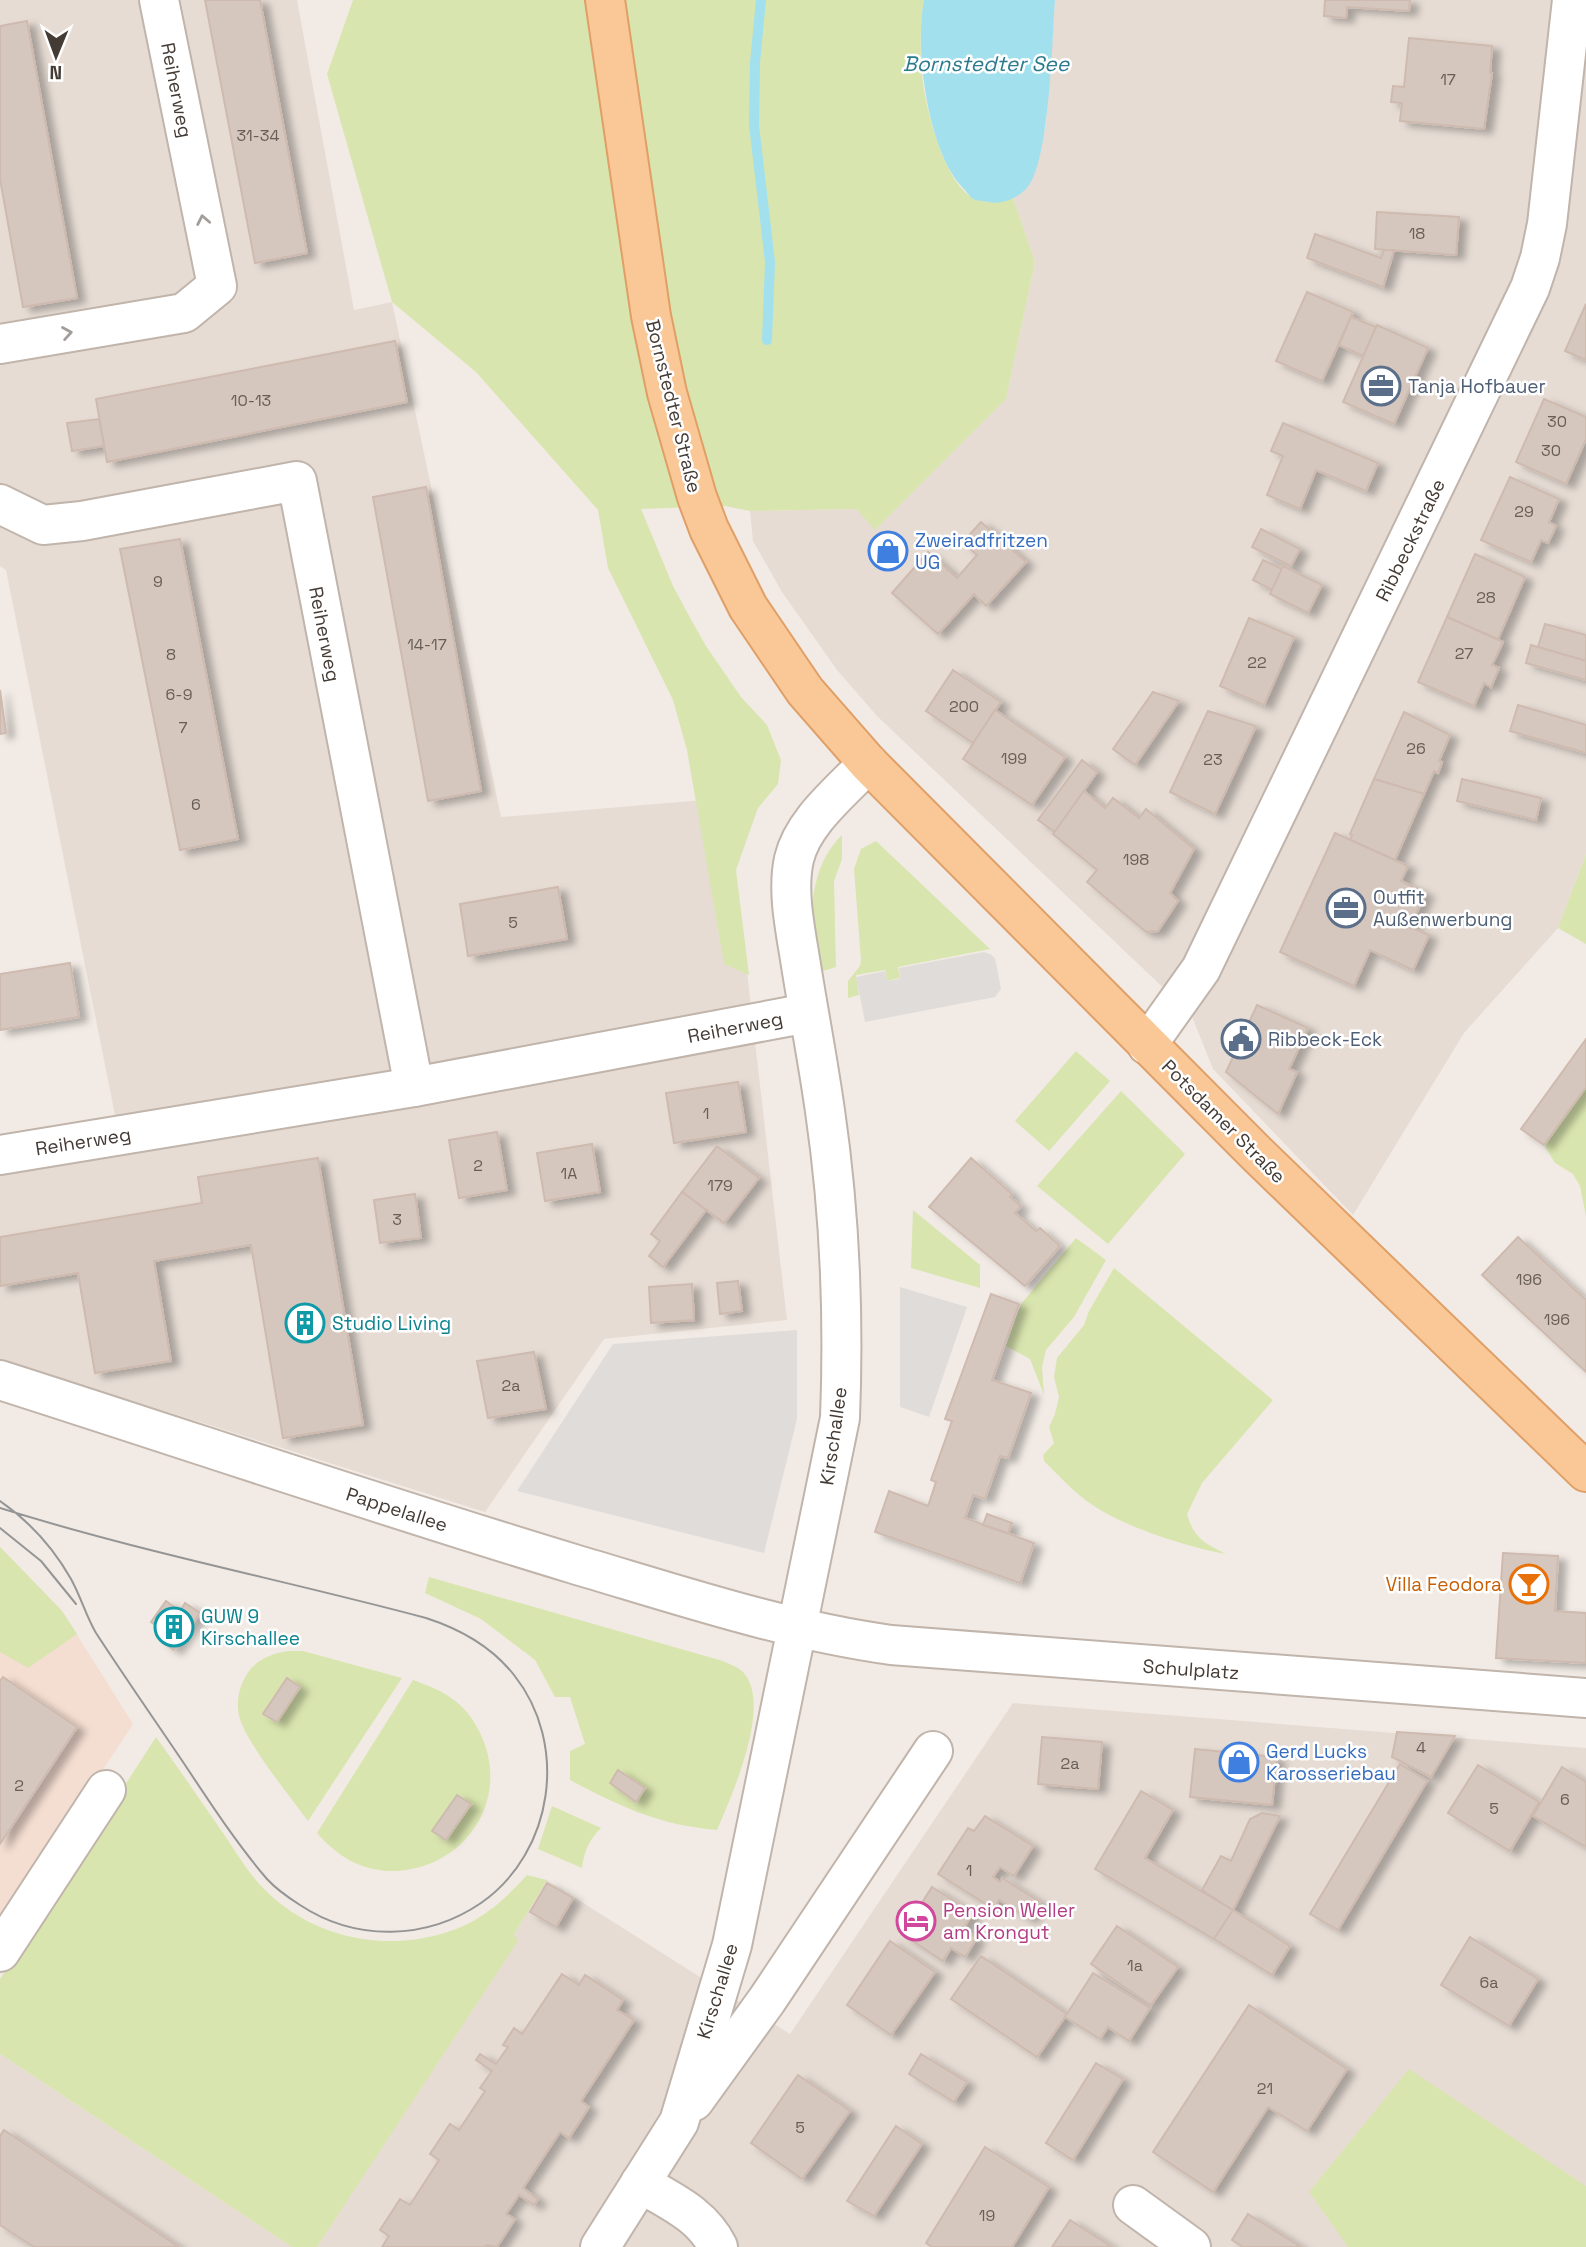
<svg xmlns="http://www.w3.org/2000/svg" width="1586" height="2247" viewBox="0 0 1586 2247" font-family="'Space Grotesk',sans-serif">
  <style>
    .residential { fill: #e6dcd4 }
    .commercial { fill: #f4ddd1 }
    .green { fill: #d9e5af }
    .parking { fill: #e0dcda }
    .water { fill: #a3e0ed }
    .lines { fill: none; stroke-linecap: round; stroke-linejoin: round }
    .stream { stroke: #a3e0ed; stroke-width: 10 }
    .building { fill: #d6c7be; stroke: #cebaaf; stroke-width: 2; filter: url(#shadow) }
    .minor-casing { stroke: #c0b4ab; stroke-width: 42 }
    .tertiary-casing { stroke: #c0b4ab; stroke-width: 42 }
    .primary-casing { stroke: #df9f67; stroke-width: 42 }
    .minor { stroke: #fff; stroke-width: 38 }
    .tertiary { stroke: #fff; stroke-width: 38 }
    .primary { stroke: #fac796; stroke-width: 38 }
    .tram { stroke: #959595; stroke-width: 2 }
    .oneway { stroke: #a29d9a }
    .labels { text-anchor: middle; stroke-width: 5; stroke-linejoin: round; paint-order: stroke }
    .number-label { font-size: 16px; fill: #685e57 }
    .street-label { font-size: 19px; fill: #443b35; stroke: #fff }
    .service-label { font-size: 19px; fill: #4e5e75; stroke: #fff; text-anchor: start }
    .shop-label { font-size: 19px; fill: #366cbe; stroke: #fff; text-anchor: start }
    .culture-label { font-size: 19px; fill: #0d838f; stroke: #fff; text-anchor: start }
    .food-label { font-size: 19px; fill: #c56008; stroke: #fff; text-anchor: end }
    .hotel-label { font-size: 19px; fill: #b23c85; stroke: #fff; text-anchor: start }
    .water-label { font-size: 21px; font-style: italic; fill: #2c7b8d; stroke: #fff }
  </style>
  <defs>
    <filter id="shadow"><feDropShadow dx="8" dy="4.5" stdDeviation="3.5" flood-color="#0004"/></filter>
  </defs>
  <rect width="100%" height="100%" fill="#f2ebe5"/>
  <!-- residential -->
  <g class="residential">
    <path d="M0 0H297L354 310 392 302 501 817 727 798 787 1320 604 1339 485 1512 0 1359V1166L121 1145 6 570 0 566Z"/>
    <path d="M1055 0H1586V854L1558 928 1464 1033 1353 1215 1213 1069 1191 1014 877 716 837 670 782 592 753 541 750 511 856 509 1006 399 1035 262 1013 198 1028 187 1046 124Z"/>
    <path d="M1013 1703 1586 1748V2247H317L517 1941 514 1935 547 1880 790 2034Z"/>
    <path d="M0 2054 292 2247H0Z"/>
  </g>
  <!-- commercial -->
  <path class="commercial" d="M0 1547 62 1611 133 1724 0 1926Z"/>
  <!-- green -->
  <g class="green">
    <path d="M353 0H924C920 21 920 54 922 75 925 106 945 188 976 199 990 204 1000 202 1013 198L1035 262 1006 399 875 530 856 509 750 511 725 506 641 509 673 586 688 614 706 646 741 697 767 725 781 760 778 784 758 808 736 870 749 975 724 964 687 750 673 700 608 568 598 510 476 372 392 302 327 74Z"/>
    <path d="M842 835V859L834 881 836 967 823 971C820 961 814 950 813 939 809 902 815 861 842 835Z"/>
    <path d="M876 841 990 949 898 967 900 978 887 981 885 970 856 975 859 995 848 998V981L860 966 861 960 854 869 861 849Z"/>
    <path d="M1586 854V944L1558 928Z"/>
    <path d="M1076 1051 1110 1081 1049 1151 1015 1121Z"/>
    <path d="M1586 1087V1216L1580 1186 1573 1174 1555 1163 1544 1145Z"/>
    <path d="M1121 1091 1185 1154 1108 1244 1037 1186Z"/>
    <path d="M913 1210 980 1265V1288L911 1268Z"/>
    <path d="M1076 1238 1106 1260 1074 1317 1046 1350 1042 1367 1044 1395 1030 1359 1006 1346 1021 1304Z"/>
    <path d="M1114 1268 1273 1400 1202 1483 1187 1514C1194 1539 1205 1543 1226 1554 1191 1548 1132 1529 1102 1511 1079 1498 1062 1479 1044 1461L1043 1455 1054 1443 1049 1427 1055 1414 1059 1397 1054 1377 1057 1358 1084 1325 1089 1311Z"/>
    <path d="M0 1547 62 1611 77 1634 28 1668 0 1652Z"/>
    <path d="M429 1577 723 1661C729 1664 738 1667 743 1672 773 1704 732 1795 717 1830 659 1825 621 1807 570 1780V1751L585 1744 570 1697H555L535 1660 481 1619 425 1593Z"/>
    <path d="M288 1651H303L402 1678 308 1821C291 1798 245 1741 239 1716 236 1701 239 1687 247 1674 257 1659 271 1654 288 1651Z"/>
    <path d="M413 1680C426 1685 439 1689 451 1698 465 1707 474 1720 481 1735 512 1802 462 1872 390 1871 359 1870 336 1855 317 1833Z"/>
    <path d="M156 1737C179 1769 201 1801 223 1833 236 1852 248 1873 264 1889 314 1940 391 1954 456 1929 485 1918 507 1897 527 1875L547 1880 514 1935 518 1941 317 2247H292L0 2054V1979Z"/>
    <path d="M552 1806 601 1828C589 1840 584 1851 582 1868L538 1849Z"/>
    <path d="M1409 2069 1586 2186V2247H1348L1309 2192Z"/>
  </g>
  <!-- parking -->
  <g class="parking">
    <path d="M984 952 990 954 995 958 1001 989 995 997 865 1022 856 977 885 971 887 981 900 979 899 968Z"/>
    <path d="M900 1287 967 1307 929 1417 900 1407Z"/>
    <path d="M797 1330V1419L764 1553 517 1491 613 1344Z"/>
  </g>
  <!-- water -->
  <path class="water" d="M924 0H1055C1052 38 1050 162 1027 188 1019 197 1002 205 989 202 985 201 977 201 973 199 970 197 965 190 962 187 928 151 914 49 924 0Z"/>
  <g class="lines">
    <!-- stream -->
    <path class="stream" d="M761 0 755 63 754 125 770 262 767 340"/>
  </g>
  <!-- building -->
  <g class="building">
    <path d="M205 0H260L307 253 255 263Z"/>
    <path d="M1325 0H1410L1409 11 1347 7 1346 18 1324 16Z"/>
    <path d="M27 21 77 298 23 307 0 179V26Z"/>
    <path d="M1409 38 1492 46 1490 73H1492L1484 129 1400 121 1402 103 1391 102 1393 86 1404 87Z"/>
    <path d="M1377 212 1459 217 1456 255 1375 249Z"/>
    <path d="M1315 234 1381 258 1384 250H1394L1383 287 1307 258Z"/>
    <path d="M1307 292 1353 312 1322 381 1276 361Z"/>
    <path d="M1586 304V360L1565 351Z"/>
    <path d="M1351 317 1376 327 1363 356 1339 345Z"/>
    <path d="M1377 325 1428 348 1394 424 1343 402Z"/>
    <path d="M395 341 407 402 107 462 96 399Z"/>
    <path d="M1544 399 1586 417V439L1566 484 1516 462Z"/>
    <path d="M99 419 104 446 72 451 67 423Z"/>
    <path d="M1283 423 1378 463 1366 491 1316 470 1300 509 1267 495 1283 456 1271 451Z"/>
    <path d="M1510 477 1559 499 1549 522 1556 526 1548 543 1541 540 1531 562 1481 540Z"/>
    <path d="M426 487 481 791 428 801 373 497Z"/>
    <path d="M981 522 1026 562 986 606 974 594 938 634 892 593 928 552 957 578 977 555 963 542Z"/>
    <path d="M1261 529 1300 549 1291 566 1252 547Z"/>
    <path d="M180 539 238 839 180 850 120 549Z"/>
    <path d="M1475 554 1525 577 1498 639 1447 617Z"/>
    <path d="M1263 560 1282 569 1272 590 1253 580Z"/>
    <path d="M1283 566 1322 585 1308 613 1270 594Z"/>
    <path d="M1447 617 1503 642 1492 665 1499 668 1491 687 1484 683 1474 706 1418 682Z"/>
    <path d="M1249 618 1294 637 1264 705 1220 686Z"/>
    <path d="M1545 624 1586 635V661L1538 647Z"/>
    <path d="M1531 645 1586 661V680L1526 663Z"/>
    <path d="M953 670 1001 702 973 743 926 711Z"/>
    <path d="M0 690 6 733 0 734Z"/>
    <path d="M1153 692 1179 701 1135 765 1113 749Z"/>
    <path d="M1518 705 1586 725V753L1510 731Z"/>
    <path d="M995 710 1065 757 1032 805 963 759Z"/>
    <path d="M1208 711 1256 726 1215 814 1170 792Z"/>
    <path d="M1404 712 1450 735 1439 761 1442 762 1438 773 1434 771 1424 794 1374 779Z"/>
    <path d="M1082 760 1097 772 1055 832 1038 820Z"/>
    <path d="M1374 779 1424 794 1395 860 1350 840 1352 835 1350 834Z"/>
    <path d="M1462 779 1541 798 1536 820 1457 801Z"/>
    <path d="M1084 791 1105 808 1113 798 1139 818 1146 809 1194 849 1170 893 1178 901 1158 931 1146 932 1087 882 1097 870 1053 834Z"/>
    <path d="M1335 833 1408 866 1401 881 1426 893 1410 927 1429 935 1413 970 1370 950 1354 986 1280 952Z"/>
    <path d="M558 887 567 939 468 956 460 904Z"/>
    <path d="M70 963 79 1017 0 1030V974Z"/>
    <path d="M1257 1005 1308 1028 1289 1069 1297 1072 1278 1114 1226 1072Z"/>
    <path d="M1586 1039V1087L1544 1145 1521 1129Z"/>
    <path d="M738 1082 746 1132 674 1143 666 1093Z"/>
    <path d="M497 1132 507 1190 459 1198 449 1140Z"/>
    <path d="M592 1144 600 1192 545 1201 537 1153Z"/>
    <path d="M717 1146 759 1178 724 1223 682 1192Z"/>
    <path d="M318 1158 363 1425 283 1438 251 1245 154 1261 171 1361 95 1373 78 1273 0 1286V1237L202 1203 198 1177Z"/>
    <path d="M971 1158 1012 1194 1010 1197 1021 1206 1015 1213 1036 1231 1040 1228 1060 1246 1025 1286 929 1207Z"/>
    <path d="M682 1192 706 1210 663 1267 649 1256 660 1241 651 1234Z"/>
    <path d="M415 1194 421 1238 380 1243 374 1200Z"/>
    <path d="M1518 1237 1586 1300V1372L1482 1275Z"/>
    <path d="M738 1281 742 1311 720 1314 717 1283Z"/>
    <path d="M692 1284 694 1320 651 1323 649 1287Z"/>
    <path d="M991 1294 1019 1304 992 1380 1031 1393 1008 1458 1000 1456 985 1499 973 1495 965 1518 1034 1543 1020 1583 875 1532 889 1491 928 1506 936 1482 931 1480 952 1421 945 1419Z"/>
    <path d="M534 1352 546 1409 488 1418 477 1361Z"/>
    <path d="M987 1514 1012 1523 1008 1533 983 1525Z"/>
    <path d="M1503 1553 1558 1556 1555 1611 1586 1613V1663L1496 1658Z"/>
    <path d="M166 1601 180 1611 185 1603 200 1613 174 1650 160 1640 165 1632 151 1622Z"/>
    <path d="M3 1677 77 1727 0 1844V1681Z"/>
    <path d="M287 1678 300 1687 277 1722 263 1714Z"/>
    <path d="M1397 1732 1455 1736 1431 1777 1392 1757Z"/>
    <path d="M1042 1737 1102 1742 1098 1789 1038 1784Z"/>
    <path d="M1195 1749 1277 1757 1272 1805 1190 1797Z"/>
    <path d="M1400 1764 1427 1781 1338 1930 1310 1914Z"/>
    <path d="M1478 1765 1539 1802 1510 1851 1448 1813Z"/>
    <path d="M1562 1767 1586 1782V1847L1533 1816Z"/>
    <path d="M618 1770 645 1788 636 1802 610 1783Z"/>
    <path d="M1141 1791 1173 1810 1145 1858 1233 1910 1214 1939 1095 1869Z"/>
    <path d="M457 1795 471 1804 446 1840 432 1831Z"/>
    <path d="M1262 1813 1280 1816 1233 1910 1202 1890 1221 1856 1231 1861 1250 1819Z"/>
    <path d="M985 1816 1033 1846 1014 1876 1000 1867 993 1877 1000 1882 1002 1878 1040 1902 1029 1919 999 1900 994 1909 938 1874 968 1828 974 1831Z"/>
    <path d="M547 1883 573 1898 556 1927 530 1912Z"/>
    <path d="M932 1887 973 1913 963 1929 977 1938 965 1957 951 1948 943 1961 902 1934Z"/>
    <path d="M1233 1910 1290 1946 1272 1975 1214 1939Z"/>
    <path d="M1117 1926 1178 1967 1151 2005 1091 1964Z"/>
    <path d="M1470 1937 1538 1979 1509 2026 1441 1985Z"/>
    <path d="M890 1941 935 1972 891 2035 847 2005Z"/>
    <path d="M981 1956 1067 2014 1037 2057 951 1999Z"/>
    <path d="M1093 1973 1150 2008 1129 2041 1108 2027 1100 2039 1065 2017Z"/>
    <path d="M562 1974 579 1985 585 1975 623 2000 617 2010 634 2020 581 2101 589 2107 569 2138 560 2132 523 2188 538 2199 534 2205 519 2195 506 2214 515 2219 497 2247 486 2245 485 2247H382L389 2236 380 2230 400 2199 410 2205 439 2160 430 2154 450 2124 459 2130 485 2091 480 2088 492 2071 476 2060 480 2054 496 2064 508 2047 503 2045 514 2028 522 2034Z"/>
    <path d="M1249 2005 1347 2069 1307 2131 1268 2107 1213 2192 1153 2152Z"/>
    <path d="M921 2054 967 2082 954 2102 909 2074Z"/>
    <path d="M1096 2063 1123 2079 1073 2160 1046 2143Z"/>
    <path d="M798 2075 850 2111 802 2179 751 2143Z"/>
    <path d="M896 2126 922 2144 874 2216 847 2201Z"/>
    <path d="M4 2130 94 2190 179 2247H34L0 2225V2136Z"/>
    <path d="M985 2147 1049 2187 1012 2247H932L926 2243Z"/>
    <path d="M1248 2214 1301 2247H1243L1232 2240Z"/>
    <path d="M1070 2220 1112 2247H1052Z"/>
  </g>
  <g class="lines">
    <defs>
      <g id="minor">
        <path d="M0 344 184 313 217 286 159 0"/>
        <path d="M0 504 43 525 82 521 297 481 414 1087"/>
        <path d="M1147 1045 1201 969 1530 288 1540 258 1547 224 1572 0"/>
        <path d="M0 1155 414 1087 808 1013"/>
        <path d="M0 1952 106 1790"/>
        <path d="M694 2101 767 2000 933 1751"/>
        <path d="M640 2183C670 2201 702 2214 718 2247"/>
        <path d="M1133 2205 1191 2247"/>
        <path d="M600 2247 679 2122 732 1945 840 1418C844 1315 840 1213 825 1111 818 1061 808 1010 800 959 795 928 787 890 794 859 803 821 842 791 868 763"/>
      </g>
      <path id="tertiary" d="M0 1380C191 1441 382 1506 574 1564 679 1595 783 1630 891 1645L1586 1698"/>
      <path id="primary" d="M605 0 651 316 667 393 697 497 709 529 748 607 805 691 868 763 1256 1153 1586 1472"/>
    </defs>
    <!-- minor casing -->
    <use href="#minor" class="minor-casing"/>
    <!-- tertiary casing -->
    <use href="#tertiary" class="tertiary-casing"/>
    <!-- primary casing -->
    <use href="#primary" class="primary-casing"/>
    <!-- minor -->
    <use href="#minor" class="minor"/>
    <!-- tertiary -->
    <use href="#tertiary" class="tertiary"/>
    <!-- primary -->
    <use href="#primary" class="primary"/>
    <!-- tram -->
    <g class="tram">
      <path d="M0 1501C29 1521 54 1549 71 1579 81 1597 86 1616 96 1633 124 1676 154 1719 183 1762 209 1801 236 1843 267 1879 276 1889 289 1898 300 1905 356 1942 427 1940 481 1903 554 1852 569 1744 514 1675 492 1647 460 1629 426 1618 284 1580 140 1552 0 1508"/>
      <path d="M0 1528 41 1561 76 1604"/>
    </g>
  </g>
  <!-- one-way arrows -->
  <defs><path id="oneway-chevron" d="M-2-3.5L2.5 0L-2 3.5" fill="none" stroke-width="1.6" stroke-linecap="round" stroke-linejoin="round" transform="scale(1.75)"/></defs>
  <g class="oneway">
    <use href="#oneway-chevron" transform="translate(203 220) rotate(-101)"/>
    <use href="#oneway-chevron" transform="translate(67 333) rotate(-10)"/>
  </g>
  <!-- icons -->
  <defs>
    <symbol id="office-ring" viewBox="-11 -11 22 22"><circle r="9.5" fill="#fff" stroke="#5c6f8a" stroke-width="1.5"/><path d="M-6-3h4V-5.5h4V-3h4V5H-6ZM-1-4.5V-3h2v-1.5ZM-6 0V1H6V0Z" fill="#5c6f8a"/></symbol>
    <symbol id="shop-ring" viewBox="-11 -11 22 22"><circle r="9.5" fill="#fff" stroke="#3f7fe0" stroke-width="1.5"/><path d="M-5-2.5h2.3a2.7 3.5 0 0 1 5.4 0H5L5.5 6h-11ZM-1.5-2.5h3a1.5 2.3 0 0 0-3 0Z" fill="#3f7fe0"/></symbol>
    <symbol id="civic-ring" viewBox="-11 -11 22 22"><circle r="9.5" fill="#fff" stroke="#5c6f8a" stroke-width="1.5"/><path d="M-.6-6.5H3V-4.5H.6V-3L4-1V1h2V6H-6V1h2V-1L-.6-3ZM-1.2 2.5V6h2.4V2.5Z" fill="#5c6f8a"/></symbol>
    <symbol id="building-ring" viewBox="-11 -11 22 22"><circle r="9.5" fill="#fff" stroke="#0f9aa8" stroke-width="1.5"/><path d="M-4-6H4V6H1V3H-1V6H-4ZM-2.5-4.3h1.7v1.8h-1.7ZM.8-4.3h1.7v1.8H.8ZM-2.5-1h1.7V.8h-1.7ZM.8-1h1.7V.8H.8Z" fill="#0f9aa8"/></symbol>
    <symbol id="bar-ring" viewBox="-11 -11 22 22"><circle r="9.5" fill="#fff" stroke="#e8710a" stroke-width="1.5"/><path d="M-6-5H6L.8 .8V4.5H3.5V6h-7V4.5H-.8V.8Z" fill="#e8710a"/></symbol>
    <symbol id="hotel-ring" viewBox="-11 -11 22 22"><circle r="9.5" fill="#fff" stroke="#d1479c" stroke-width="1.5"/><path d="M-6-4.5h1.5V1H6V5H4.5V3h-9V5H-6ZM-4 0a1.8 1.8 0 1 1 3.6 0ZM.5 0V-2.5h3Q6-2.5 6 0Z" fill="#d1479c"/></symbol>
  </defs>
  <g fill-rule="evenodd">
    <use href="#office-ring" x="1359" y="364" width="44" height="44"/>
    <use href="#shop-ring" x="866" y="529" width="44" height="44"/>
    <use href="#office-ring" x="1324" y="886" width="44" height="44"/>
    <use href="#civic-ring" x="1219" y="1017" width="44" height="44"/>
    <use href="#building-ring" x="283" y="1301" width="44" height="44"/>
    <use href="#bar-ring" x="1507" y="1562" width="44" height="44"/>
    <use href="#building-ring" x="152" y="1605" width="44" height="44"/>
    <use href="#shop-ring" x="1217" y="1740" width="44" height="44"/>
    <use href="#hotel-ring" x="894" y="1899" width="44" height="44"/>
  </g>
  <g class="labels">
    <!-- number labels -->
    <g class="number-label">
      <text x="1448" y="85">17</text>
      <text x="258" y="141">31-34</text>
      <text x="1417" y="239">18</text>
      <text x="251" y="406">10-13</text>
      <text x="1557" y="427">30</text>
      <text x="1551" y="456">30</text>
      <text x="1524" y="517">29</text>
      <text x="158" y="587">9</text>
      <text x="1486" y="603">28</text>
      <text x="427" y="650">14-17</text>
      <text x="1464" y="659">27</text>
      <text x="171" y="660">8</text>
      <text x="1257" y="668">22</text>
      <text x="179" y="700">6-9</text>
      <text x="964" y="712">200</text>
      <text x="183" y="733">7</text>
      <text x="1416" y="754">26</text>
      <text x="1014" y="764">199</text>
      <text x="1213" y="765">23</text>
      <text x="196" y="810">6</text>
      <text x="1136" y="865">198</text>
      <text x="513" y="928">5</text>
      <text x="706" y="1119">1</text>
      <text x="478" y="1171">2</text>
      <text x="569" y="1179">1A</text>
      <text x="720" y="1191">179</text>
      <text x="397" y="1225">3</text>
      <text x="1529" y="1285">196</text>
      <text x="1557" y="1325">196</text>
      <text x="511" y="1391">2a</text>
      <text x="1421" y="1753">4</text>
      <text x="1070" y="1769">2a</text>
      <text x="19" y="1791">2</text>
      <text x="1565" y="1805">6</text>
      <text x="1494" y="1814">5</text>
      <text x="969" y="1876">1</text>
      <text x="1135" y="1971">1a</text>
      <text x="1489" y="1988">6a</text>
      <text x="1265" y="2094">21</text>
      <text x="800" y="2133">5</text>
      <text x="987" y="2221">19</text>
    </g>
    <!-- street labels -->
    <g class="street-label">
      <text transform="translate(177 90) rotate(79)" y="7">Reiherweg</text>
      <text transform="translate(674 406) rotate(76)" y="7">Bornstedter Straße</text>
      <text transform="translate(1410 540) rotate(-64)" y="7">Ribbeckstraße</text>
      <text transform="translate(325 634) rotate(79)" y="7">Reiherweg</text>
      <text transform="translate(735 1027) rotate(-11)" y="7">Reiherweg</text>
      <text transform="translate(1224 1121) rotate(45)" y="7">Potsdamer Straße</text>
      <text transform="translate(83 1141) rotate(-9)" y="7">Reiherweg</text>
      <text transform="translate(833 1436) rotate(-82)" y="7">Kirschallee</text>
      <text transform="translate(397 1509) rotate(18)" y="7">Pappelallee</text>
      <text transform="translate(1191 1669) rotate(4)" y="7">Schulplatz</text>
      <text transform="translate(717 1991) rotate(-73)" y="7">Kirschallee</text>
    </g>
    <!-- service labels -->
    <g class="service-label">
      <text x="1408" y="393">Tanja Hofbauer</text>
      <text x="1373" y="904">Outfit<tspan x="1373" dy="22">Außenwerbung</tspan></text>
      <text x="1268" y="1046">Ribbeck-Eck</text>
    </g>
    <!-- shop labels -->
    <g class="shop-label">
      <text x="915" y="547">Zweiradfritzen<tspan x="915" dy="22">UG</tspan></text>
      <text x="1266" y="1758">Gerd Lucks<tspan x="1266" dy="22">Karosseriebau</tspan></text>
    </g>
    <!-- culture labels -->
    <g class="culture-label">
      <text x="332" y="1330">Studio Living</text>
      <text x="201" y="1623">GUW 9<tspan x="201" dy="22">Kirschallee</tspan></text>
    </g>
    <!-- food labels -->
    <g class="food-label">
      <text x="1502" y="1591">Villa Feodora</text>
    </g>
    <!-- hotel labels -->
    <g class="hotel-label">
      <text x="943" y="1917">Pension Weller<tspan x="943" dy="22">am Krongut</tspan></text>
    </g>
    <!-- water labels -->
    <g class="water-label">
      <text x="986" y="71">Bornstedter See</text>
    </g>
  </g>
  <!-- north arrow -->
  <g transform="translate(56 56) rotate(181)" stroke="#ffffff" stroke-width="5" paint-order="stroke">
  <path d="M0-5L12 26L0 18L-12 26Z" fill="#443b35"/>
  <text y="-10" font-size="19" font-weight="bold" text-anchor="middle" fill="#443b35">N</text>
  </g>
</svg>
